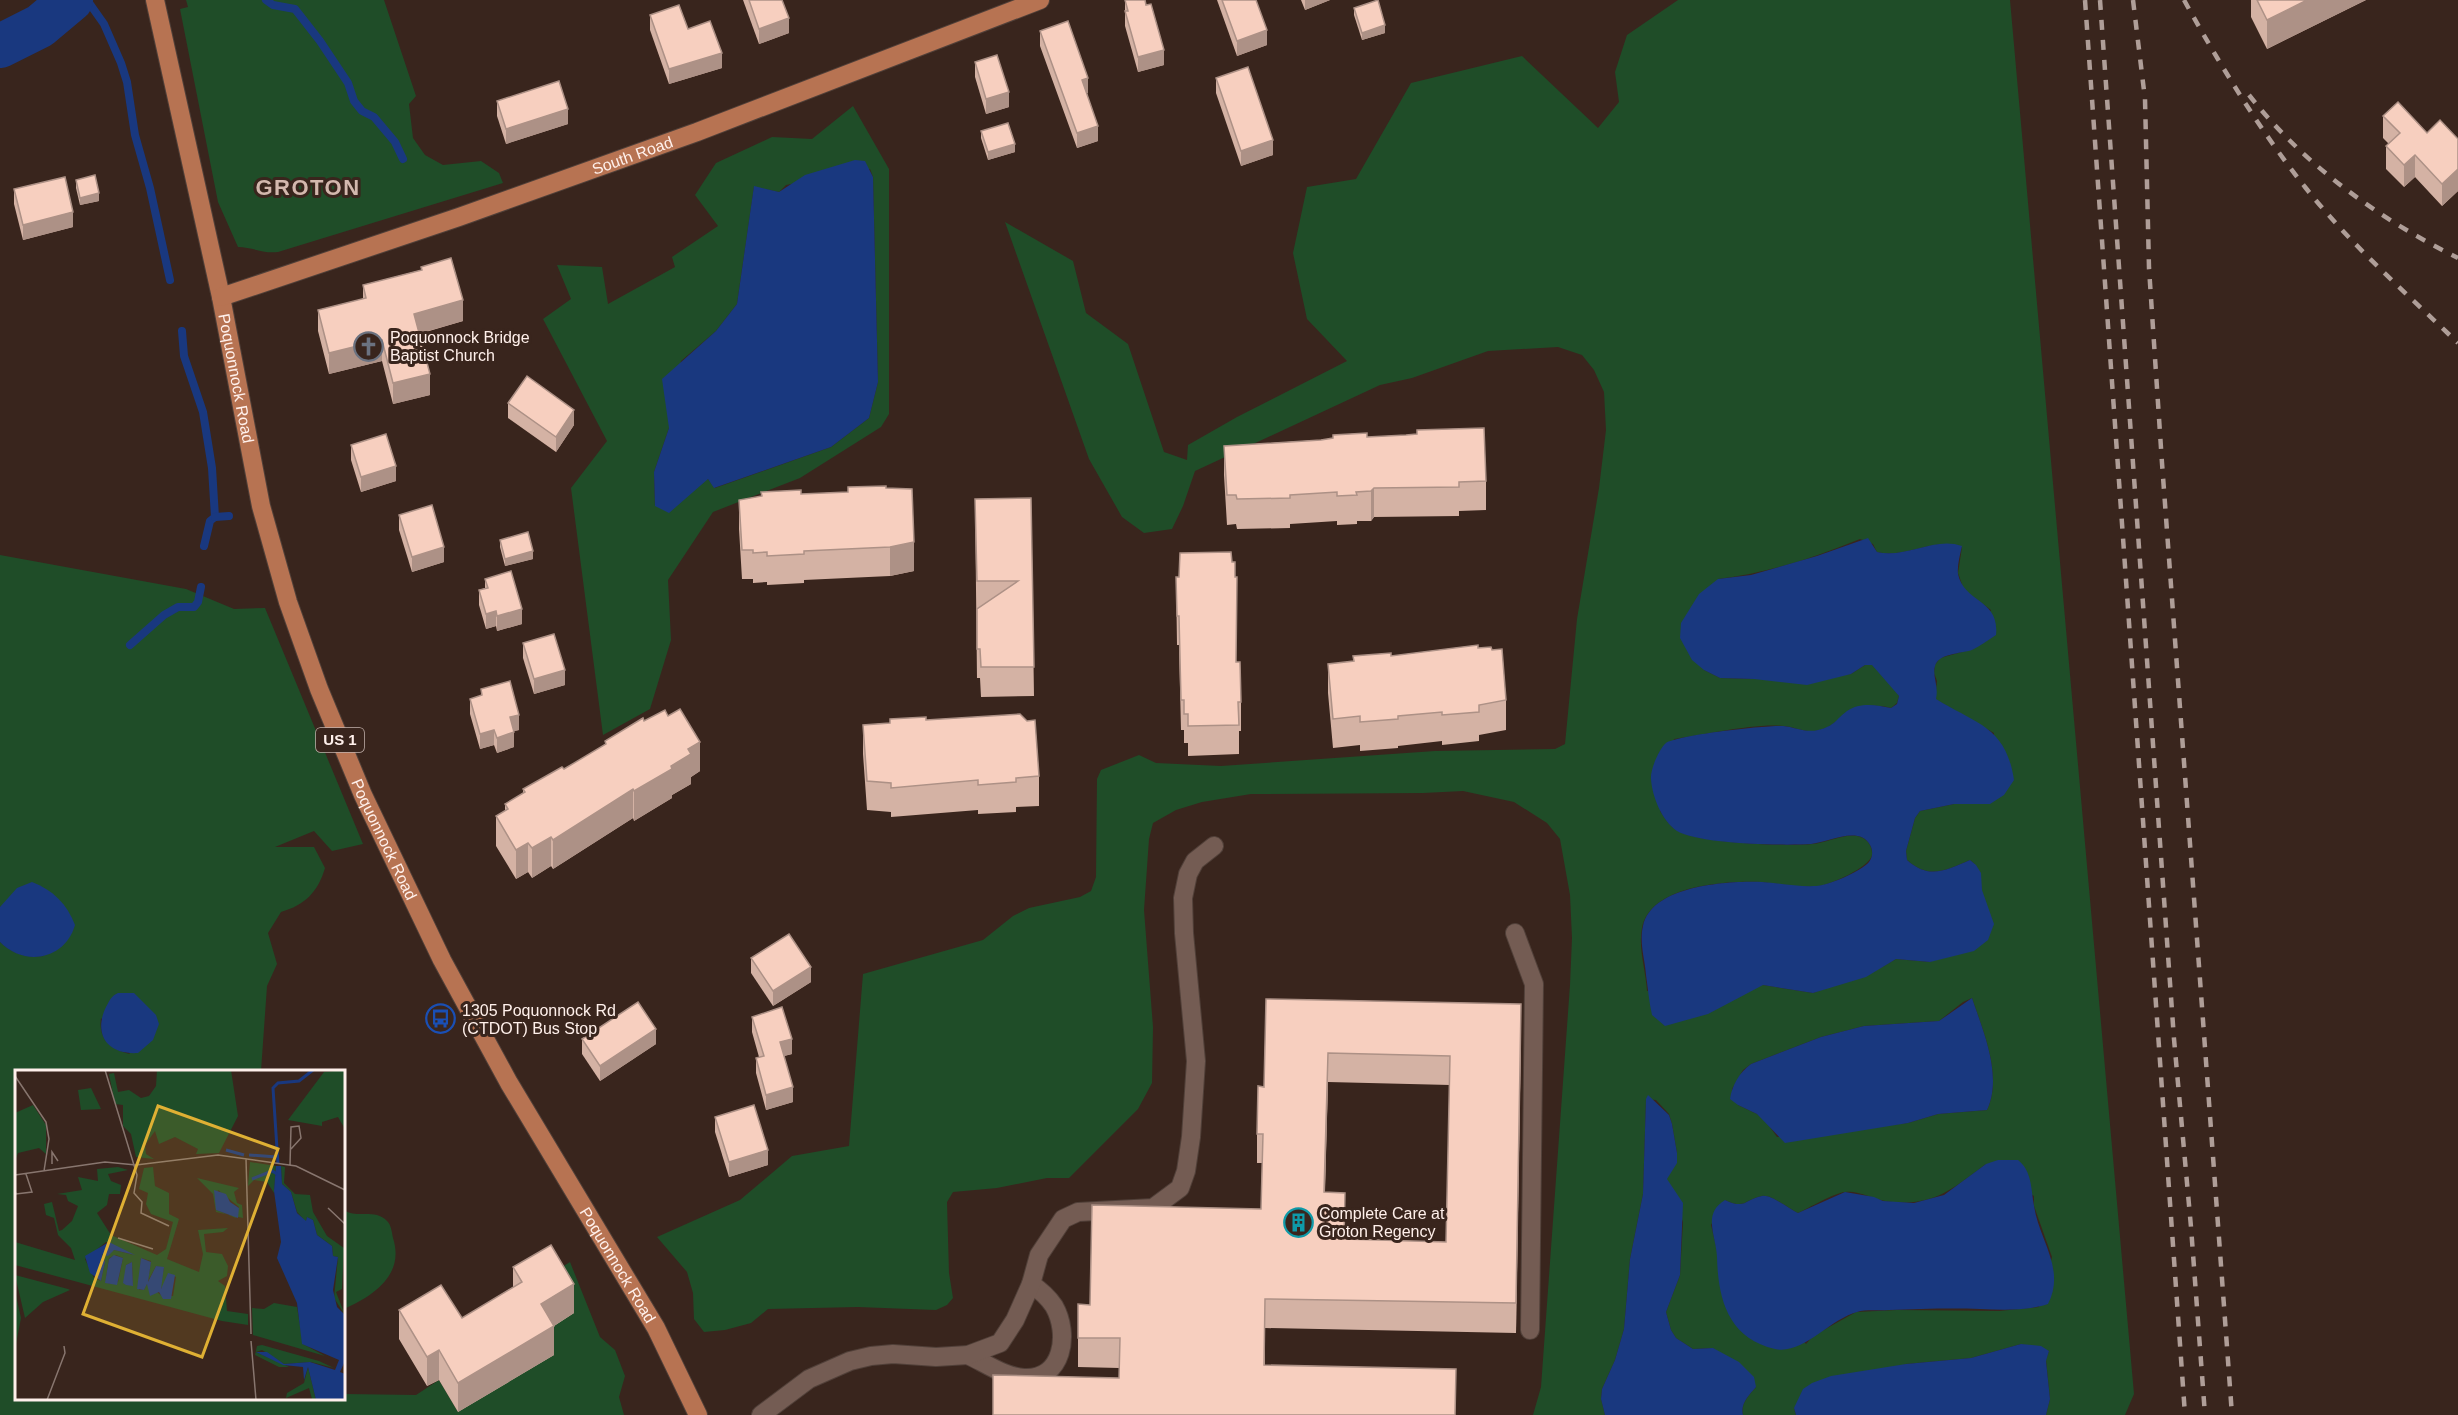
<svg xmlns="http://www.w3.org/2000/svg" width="2458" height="1415" viewBox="0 0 2458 1415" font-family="Arial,sans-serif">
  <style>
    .green { fill: #1f4d28; fill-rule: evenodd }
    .water { fill: #19387f }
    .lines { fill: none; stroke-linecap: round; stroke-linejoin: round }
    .stream { stroke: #19387f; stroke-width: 8 }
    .river { stroke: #19387f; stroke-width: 44 }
    .minor-casing { stroke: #514039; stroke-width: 20 }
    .major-casing { stroke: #514039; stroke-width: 20 }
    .minor { stroke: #745c53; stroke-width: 18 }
    .major { stroke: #b77352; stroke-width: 18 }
    .rail { stroke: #af9e98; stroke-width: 4.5; stroke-dasharray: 10 10; stroke-linecap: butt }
    .wall { fill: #d4b2a4; fill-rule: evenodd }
    .shaded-wall { fill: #ad9186 }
    .building { fill: #f7cfbf; stroke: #ad9186; stroke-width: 1.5; fill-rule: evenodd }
    .labels { text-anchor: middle; stroke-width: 6; stroke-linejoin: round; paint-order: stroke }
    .shield { fill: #39251d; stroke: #c4b3ad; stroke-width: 1.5 }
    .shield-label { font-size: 15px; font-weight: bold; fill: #fff0eb }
    .street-label { font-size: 16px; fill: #fff0eb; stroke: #39251d }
    .poi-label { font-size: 16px; fill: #fff0eb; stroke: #39251d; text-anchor: start }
    .district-label { font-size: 22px; font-weight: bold; letter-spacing: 1.5px; fill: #d3b8ae; stroke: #39251d }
    .inset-river { fill: none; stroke: #19387f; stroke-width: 3 }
    .inset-road { fill: none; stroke: #88766f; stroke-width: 1.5 }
    .view { fill: #dfb034; fill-opacity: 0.15; stroke: #dfb034; stroke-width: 3 }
    .inset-edge { fill: none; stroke: #fff0eb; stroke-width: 3 }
  </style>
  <rect width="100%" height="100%" fill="#39251d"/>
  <!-- green -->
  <g class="green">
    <path d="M186 0H384L416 96 409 104 413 138 425 155 443 165 481 161 499 173 503 183 278 252C263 254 252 247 238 247L218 202 180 9 188 7Z"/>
    <path d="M1678 0H2010L2134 1394 2125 1415H2046L2050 1399 2046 1360 2049 1351 2021 1344 1971 1358 1906 1364 1794 1408 1796 1415H1743C1740 1404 1749 1395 1756 1387L1713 1348 1693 1349 1676 1338 1671 1330 1666 1312 1680 1275 1683 1222 1666 1179 1677 1162V1153L1672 1124 1669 1114 1656 1100 1646 1099 1643 1194 1630 1259 1624 1329 1615 1360 1602 1389 1601 1399 1605 1415H1533L1541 1387 1570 985 1572 938 1570 895 1560 839 1547 823 1514 802 1463 791 1423 793 1251 794 1202 802 1176 810 1153 823 1149 839 1144 910 1153 1027 1152 1083 1138 1109 1069 1178H1047L997 1188 953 1192 947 1202 949 1273 953 1298 947 1305 936 1310 858 1307 768 1309 751 1323 725 1330 704 1332 694 1319 693 1293 687 1272 657 1237 740 1200 792 1156 849 1146 863 974 983 940 1013 916 1029 908 1080 897 1091 891 1096 877 1097 779 1101 770 1139 755 1156 763 1221 766 1435 751 1555 749 1565 744 1577 619 1599 488 1606 430 1604 392 1594 370 1582 355 1558 347 1488 351 1412 378 1380 385 1195 471 1183 506 1172 529 1144 533 1122 517 1089 459 1005 222 1073 261 1086 313 1128 344 1164 452 1187 460 1188 445 1237 417 1347 361 1307 319 1293 253 1307 187 1356 179 1411 83 1522 56 1598 128 1619 102 1615 72 1627 35ZM1860 539 1873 544 1877 552C1905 559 1936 536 1962 547L1958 573 1964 590 1991 610 1973 649 1940 658 1935 665 1934 673 1937 681 1935 699 1994 733 1990 804H1954L1920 811 1915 818 1906 851 1907 860C1929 880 1946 870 1970 860 1982 869 1979 877 1982 891 1984 902 1990 913 1993 924L1930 962 1896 959 1882 967 1813 993 1763 985 1647 991C1646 971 1638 949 1642 928 1651 885 1724 881 1760 882 1777 883 1802 889 1819 886 1831 884 1869 868 1872 855 1873 846 1866 837 1857 836 1841 834 1827 843 1812 844 1787 847 1699 843 1678 831 1670 827 1665 818 1660 811L1674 739C1703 735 1755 723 1784 726 1795 727 1803 732 1815 731 1828 729 1834 723 1843 716 1855 705 1877 704 1891 708L1897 703 1899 696C1893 685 1881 676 1873 665H1865L1851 674 1754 679 1720 678 1704 670 1718 579C1768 573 1814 558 1860 539ZM1972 998C1983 1031 2003 1076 1987 1110L1938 1114 1908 1123 1777 1137 1765 1120 1757 1114 1738 1105 1732 1089 1743 1070 1751 1064 1821 1037 1864 1026 1939 1021 1963 1002ZM1986 1164 2034 1196V1206L2052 1257 2039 1307 1999 1311 1897 1310 1856 1312 1813 1336 1806 1344 1716 1246 1711 1225 1725 1200C1746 1210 1745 1199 1762 1196 1771 1194 1789 1209 1798 1213 1809 1208 1834 1193 1845 1192 1858 1190 1873 1199 1885 1201 1932 1208 1951 1190 1986 1164Z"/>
    <path d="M853 106 889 169V414L881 427 800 478 713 512 668 580 671 640 650 709 603 735 571 488 607 441 543 319 571 299 557 265 602 267 608 304 675 267 672 257 718 226 695 195 716 163 772 137 812 139ZM870 169 873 177 878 382 869 418 831 447 715 488 708 479 655 506 654 472 669 428 681 361 716 331 737 304 754 187 779 192 786 185Z"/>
    <path d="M0 555 186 589 234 609 265 608 363 844 332 851 314 831 275 847H314L325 868C318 892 305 905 281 912L268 933 277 964 267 986 261 1071 16 1072V1398H344V1394L416 1395 439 1380 458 1412 551 1274 570 1262 600 1337 615 1350 625 1376 619 1397 624 1415H0V942C13 954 26 958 44 956L2 906 0 907ZM101 1018 130 1054C111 1050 98 1039 101 1018Z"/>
    <path d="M344 1210C357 1219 375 1208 387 1221 391 1224 392 1233 393 1238 405 1275 373 1296 344 1309Z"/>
  </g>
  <!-- water -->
  <g class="water">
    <path d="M855 160 865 161 873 177 878 382 869 418 831 447 714 488 708 479 669 513 655 506 654 472 669 428 662 379 716 331 737 304 754 186 779 192 805 175Z"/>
    <path d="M1868 538 1877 552C1905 559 1935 536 1962 546 1960 555 1957 566 1958 574 1964 603 2000 599 1996 635 1988 640 1980 646 1972 650 1960 654 1939 653 1935 666 1932 676 1939 686 1936 699 1976 724 2006 726 2014 780L2004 795 1990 804H1954L1920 811 1915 818 1906 851 1907 860C1929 880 1946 870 1970 860L1976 865 1981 873 1982 890 1994 924 1988 940 1974 951 1930 962 1896 959 1866 977 1813 993 1763 985 1708 1014 1665 1026 1652 1015C1649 1002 1648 989 1646 975 1645 959 1639 943 1643 926 1652 885 1728 881 1762 882 1780 883 1798 887 1816 886 1827 886 1862 871 1869 862 1873 857 1873 850 1870 845 1859 825 1827 843 1811 844 1784 846 1698 844 1677 831 1662 821 1652 796 1651 779 1650 770 1659 749 1666 743 1677 735 1766 725 1783 726 1795 727 1805 733 1818 730 1835 726 1835 720 1847 711 1860 702 1877 705 1891 708L1897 704 1899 696 1872 665H1865L1851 674 1807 685 1754 679 1720 678 1704 670 1692 660 1680 638 1681 623 1699 594 1718 579 1751 575 1817 556Z"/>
    <path d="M32 882C53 890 67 904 75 925 65 960 24 967 0 942V907L17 888Z"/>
    <path d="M118 993H134L156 1015 159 1024 153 1040 138 1053C107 1055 93 1034 106 1007 110 1000 111 996 118 993Z"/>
    <path d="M1972 998C1983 1031 2003 1076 1987 1110L1938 1114 1908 1123 1785 1143 1757 1114 1738 1105 1730 1099C1732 1085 1739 1073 1751 1064L1821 1037 1864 1026 1939 1021Z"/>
    <path d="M1648 1095 1669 1115 1672 1124 1677 1153V1163L1667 1179 1683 1203 1680 1275 1666 1312 1671 1330 1676 1338 1693 1349 1713 1348 1739 1362 1754 1377 1756 1387C1749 1395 1740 1404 1743 1415H1605L1601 1399 1602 1389 1615 1360 1624 1329 1630 1259 1643 1194 1646 1099Z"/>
    <path d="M1998 1160H2018C2032 1171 2031 1189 2034 1206 2039 1240 2066 1269 2048 1304 2027 1311 2003 1310 1980 1309 1950 1308 1919 1309 1889 1310 1879 1311 1866 1309 1857 1312 1830 1319 1803 1355 1775 1349 1728 1338 1718 1299 1717 1257 1716 1235 1702 1214 1725 1200 1746 1210 1745 1199 1762 1196 1771 1194 1789 1209 1798 1213L1845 1192 1874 1197 1883 1201 1914 1203 1944 1195 1986 1164Z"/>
    <path d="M2021 1344 2041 1346 2049 1351 2046 1361 2050 1399 2046 1415H1796L1794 1408 1803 1389 1812 1383 1831 1376 1906 1364 1971 1358Z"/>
  </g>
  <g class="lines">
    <!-- stream -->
    <g class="stream">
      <path d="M87 0 104 24 121 63 127 82 135 135 150 188 170 280"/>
      <path d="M266 0 273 5 295 9 320 41 348 83 354 101 362 111 374 117 395 142 403 159"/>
      <path d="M182 331 184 356 203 412 212 468 215 517 210 521 204 546"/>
      <path d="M215 517 229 516"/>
      <path d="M130 645 164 615 178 607H194L198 602 201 587"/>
    </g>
    <!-- river -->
    <path class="river" d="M0 46 40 26 71 0"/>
    <defs>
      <g id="minor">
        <path d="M1515 933 1534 984 1530 1330"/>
        <path d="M968 1355C985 1363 1005 1377 1024 1378 1063 1380 1070 1334 1054 1306 1048 1297 1040 1290 1031 1284"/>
        <path d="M761 1415 809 1379 850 1361 871 1356 893 1354 936 1357 968 1355 1000 1343 1015 1320 1031 1284 1039 1255 1063 1219 1078 1212 1153 1208 1180 1188 1186 1171 1191 1137 1196 1061 1184 933 1183 898 1188 874 1195 861 1214 846"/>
      </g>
      <g id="major">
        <path id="s1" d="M155 0 221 297 261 506 288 602 319 689 363 795 442 960 509 1083 656 1328 698 1415"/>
        <path id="s2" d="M221 297 459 217 697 132 1040 0"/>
      </g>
    </defs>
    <!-- minor casing -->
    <use href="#minor" class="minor-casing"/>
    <!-- major casing -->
    <use href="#major" class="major-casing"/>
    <!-- minor -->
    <use href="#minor" class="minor"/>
    <!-- major -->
    <use href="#major" class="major"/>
    <!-- rail -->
    <g class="rail">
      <path d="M2085 0 2185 1415"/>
      <path d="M2100 0 2174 1039 2191 1227 2205 1415"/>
      <path d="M2133 0 2145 99 2149 268 2162 463 2232 1415"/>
      <path d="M2184 0C2220 65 2259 129 2305 187 2350 244 2406 293 2458 343"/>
      <path d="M2249 95C2304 165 2379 219 2458 258"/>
    </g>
  </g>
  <!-- wall -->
  <g class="wall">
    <path d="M743 0H782L789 33 759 44Z"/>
    <path d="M1125 0 1146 5 1164 65 1138 72 1125 26Z"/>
    <path d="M1217 0H1256L1267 45 1237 56Z"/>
    <path d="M1301 0H1330L1305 10Z"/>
    <path d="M2251 0H2366L2267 49 2251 17Z"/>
    <path d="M1354 8 1385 33 1362 40 1354 15Z"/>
    <path d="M650 15 722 68 669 84 650 30Z"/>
    <path d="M1040 31 1088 93H1087L1098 141 1077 148 1040 46Z"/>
    <path d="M975 62 1009 107 986 114 975 77Z"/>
    <path d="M1216 78 1273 155 1241 166 1216 93Z"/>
    <path d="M497 101 568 124 506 144 497 116Z"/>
    <path d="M2383 116 2427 133 2458 139V191L2442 206 2415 177 2404 187 2386 169V146L2389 144 2383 138Z"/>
    <path d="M981 131 1015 152 988 160 981 138Z"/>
    <path d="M76 180 99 201 80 205 76 188Z"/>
    <path d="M14 189 73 227 23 240 14 204Z"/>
    <path d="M421 267 463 321 419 334 430 395 393 404 382 361 329 374 318 331V310L363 299V285L421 270Z"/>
    <path d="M508 403 574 425 556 452 508 418Z"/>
    <path d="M1367 437 1486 481V510L1459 511V516L1374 517 1371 521H1357V524L1337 525V521L1290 524V528L1237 529 1236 524 1227 525 1224 475V446Z"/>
    <path d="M351 445 396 481 361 492 351 460Z"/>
    <path d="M886 488 914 571 890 576 804 580V583L767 585V582L753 583V579H742L739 529V500L801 494 848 492Z"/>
    <path d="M1031 498 1034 696 981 697 980 678H977L975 499Z"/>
    <path d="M399 515 444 562 412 572 399 530Z"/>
    <path d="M500 540 533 559 505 566 500 547Z"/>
    <path d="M1176 577 1237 662 1241 702V731H1239V754L1188 756V743H1184V730H1181L1179 645H1177Z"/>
    <path d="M485 579 522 624 497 631 496 626 486 629 479 605V590L485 588Z"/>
    <path d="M523 643 565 685 534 694 523 658Z"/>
    <path d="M1478 648 1492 650 1506 700V730L1479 735V741L1442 745V741L1398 746V748L1360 751V745L1333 748 1328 693V664L1353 662V656H1391Z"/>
    <path d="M481 689 519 730 514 731V747L497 753 494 745 480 749 470 714V699L481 696Z"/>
    <path d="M926 720 1039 776V806L1016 807V812L978 814V810L891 817V812L867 810 863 754V725Z"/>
    <path d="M644 721 700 771 691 777V784L672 795V798L634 821 633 818 553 869 551 866 532 878 528 872 516 879 496 846V816L505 811V804L523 793V789L564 769 605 745V741Z"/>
    <path d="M751 958 811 982 773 1006 751 973Z"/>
    <path d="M1266 999 1521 1034 1516 1333 1265 1328V1365L1456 1369 1455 1415H993L1119 1378V1368L1078 1367V1338L1090 1305 1261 1209 1262 1163H1257V1134L1264 1087ZM1328 1082 1450 1085 1446 1242 1345 1239V1193L1325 1192Z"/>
    <path d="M752 1017 792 1054 784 1056 793 1102 766 1110 756 1073V1058L759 1057 752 1032Z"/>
    <path d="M582 1039 656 1044 600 1081 582 1054Z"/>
    <path d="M715 1117 768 1165 729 1177 715 1132Z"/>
    <path d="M513 1267 574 1313 554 1326V1355L458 1412 439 1380 427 1386 399 1339V1310L462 1318 513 1287Z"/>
  </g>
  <!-- shaded-wall -->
  <g class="shaded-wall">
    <path d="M1305 0H1330L1305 10Z"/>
    <path d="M2307 0H2366L2267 49V20Z"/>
    <path d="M789 18V33L759 44V29Z"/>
    <path d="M1385 25V33L1362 40V33Z"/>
    <path d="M1267 30V45L1237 56V41Z"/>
    <path d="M1164 50V65L1138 72V57Z"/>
    <path d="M722 53V68L669 84V69Z"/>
    <path d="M1088 78V93L1082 95V80Z"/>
    <path d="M1009 92V107L986 114V99Z"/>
    <path d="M568 109V124L506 144V129Z"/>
    <path d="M1098 126V141L1077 148V133Z"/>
    <path d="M1273 140V155L1241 166V151Z"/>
    <path d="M1015 144V152L988 160V152Z"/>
    <path d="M2415 155V177L2404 187V165Z"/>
    <path d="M2458 169V191L2442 206V184Z"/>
    <path d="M99 193V201L80 205V198Z"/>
    <path d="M73 212V227L23 240V225Z"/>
    <path d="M463 300V321L414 335V314Z"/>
    <path d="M382 340V361L329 374V353Z"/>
    <path d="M430 374V395L393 404V383Z"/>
    <path d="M574 410V425L556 452V437Z"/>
    <path d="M396 466V481L361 492V477Z"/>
    <path d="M1374 488V517L1371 521V491Z"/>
    <path d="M914 542V571L890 576V547Z"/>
    <path d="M444 547V562L412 572V557Z"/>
    <path d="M533 551V559L505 566V559Z"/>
    <path d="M522 609V624L497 631V616Z"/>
    <path d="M496 611V626L486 629V614Z"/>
    <path d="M565 670V685L534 694V679Z"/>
    <path d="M519 715V730L510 732V717Z"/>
    <path d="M494 730V745L480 749V734Z"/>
    <path d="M514 732V747L497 753V738Z"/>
    <path d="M700 742V771L691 777V784L672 795V798L634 821V791L671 766 688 749Z"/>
    <path d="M633 789V818L553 869V840Z"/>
    <path d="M551 837V866L532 878V848Z"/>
    <path d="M528 843V872L516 879V850Z"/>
    <path d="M811 967V982L773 1006V991Z"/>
    <path d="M1521 1004V1034L1516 1333V1303Z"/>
    <path d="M656 1029V1044L600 1081V1066Z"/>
    <path d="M792 1039V1054L780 1057V1042Z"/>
    <path d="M1328 1053V1082L1324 1221V1192Z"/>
    <path d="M793 1087V1102L766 1110V1095Z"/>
    <path d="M768 1150V1165L729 1177V1162Z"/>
    <path d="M574 1284V1313L554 1326V1355L458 1412V1383L541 1304Z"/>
    <path d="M439 1350V1380L427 1386V1357Z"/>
  </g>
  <!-- building -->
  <g class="building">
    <path d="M749 0H782L789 18 759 29Z"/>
    <path d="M1125 0H1145L1146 5 1151 4 1164 50 1138 57 1125 11H1128Z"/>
    <path d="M1222 0H1256L1267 30 1237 41Z"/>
    <path d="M1378 0 1385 25 1362 33 1354 8Z"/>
    <path d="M2257 0H2307L2267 20Z"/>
    <path d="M679 5 688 29 710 21 722 53 669 69 650 15Z"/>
    <path d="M1068 21 1088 78 1082 80 1098 126 1077 133 1040 31Z"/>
    <path d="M997 55 1009 92 986 99 975 62Z"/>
    <path d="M1248 67 1273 140 1241 151 1216 78Z"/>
    <path d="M559 81 568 109 506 129 497 101Z"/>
    <path d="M2398 102 2427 133 2440 120 2458 139V169L2442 184 2415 155 2404 165 2386 146 2400 133 2383 116Z"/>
    <path d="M1008 123 1015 144 988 152 981 131Z"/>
    <path d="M95 175 99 193 80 198 76 180Z"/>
    <path d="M65 177 73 212 23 225 14 189Z"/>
    <path d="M451 258 463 300 414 314 430 374 393 383 382 340 329 353 318 310 366 298 363 285 422 270 421 267Z"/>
    <path d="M527 376 574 410 556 437 508 403Z"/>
    <path d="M1484 428 1486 481 1459 482V487L1374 488 1371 491 1356 492 1357 495 1337 496V492L1290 495V498L1237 499 1236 495H1227L1224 446 1321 440 1333 438V435L1367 433V437L1406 435 1417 434V430Z"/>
    <path d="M386 434 396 466 361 477 351 445Z"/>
    <path d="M886 486V488L912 489 914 542 890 547 804 551V554L767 556V552L753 553V550H742L739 500 762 496 761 492 801 490V494L848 492V487Z"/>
    <path d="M1031 498 1034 667H981L980 649H977V609L1018 581H977L975 499Z"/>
    <path d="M432 505 444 547 412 557 399 515Z"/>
    <path d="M528 532 533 551 505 559 500 540Z"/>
    <path d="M1231 552 1232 562H1235V577H1237L1236 662H1240L1241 702H1238L1239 725 1188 726V714H1184V700H1181L1179 616H1177L1176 577H1179L1180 553Z"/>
    <path d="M511 571 522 609 497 616 496 611 486 614 479 590 488 588 485 579Z"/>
    <path d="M554 634 565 670 534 679 523 643Z"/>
    <path d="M1478 645V648L1491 647 1492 650 1502 649 1506 700 1479 705V712L1442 715V712L1398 716V719L1360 722V716L1333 719 1328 664 1354 661 1353 656 1391 653V656Z"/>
    <path d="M510 681 519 715 510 717 514 732 497 738 494 730 480 734 470 699 482 695 481 689Z"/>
    <path d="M680 709 700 742 688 749 691 754 671 766 672 769 634 791 633 789 553 840 551 837 532 848 528 843 516 850 496 816 508 809 505 804 525 792 523 789 562 767 564 769 606 744 605 741 643 718 644 721 665 710 668 716Z"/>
    <path d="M1020 714 1027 721 1035 720 1039 776 1016 778V782L978 785V780L891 788V783L867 781 863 725 890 723V719L926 717V720Z"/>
    <path d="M789 934 811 967 773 991 751 958Z"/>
    <path d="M1266 999 1521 1004 1516 1303 1265 1299 1264 1365 1456 1369 1455 1415H993V1375L1119 1378 1120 1338H1078V1304L1090 1305 1092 1205 1261 1209 1263 1134H1257L1258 1086 1264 1087ZM1328 1053 1450 1056 1446 1242 1344 1239 1345 1193 1324 1192Z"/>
    <path d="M638 1002 656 1029 600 1066 582 1039Z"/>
    <path d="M782 1007 792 1039 780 1042 793 1087 766 1095 756 1058 764 1056 752 1017Z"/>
    <path d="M754 1105 768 1150 729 1162 715 1117Z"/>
    <path d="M551 1245 574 1284 541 1304 554 1326 458 1383 439 1350 427 1357 399 1310 441 1285 462 1318 522 1282 513 1267Z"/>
  </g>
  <!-- icons -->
  <defs>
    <symbol id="church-ring" viewBox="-11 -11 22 22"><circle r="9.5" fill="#39251d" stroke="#6b7280" stroke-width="1.5"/><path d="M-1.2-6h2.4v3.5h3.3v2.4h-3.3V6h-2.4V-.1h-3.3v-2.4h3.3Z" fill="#6b7280"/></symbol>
    <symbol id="bus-ring" viewBox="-11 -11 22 22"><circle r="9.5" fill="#39251d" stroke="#1a4fb4" stroke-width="1.5"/><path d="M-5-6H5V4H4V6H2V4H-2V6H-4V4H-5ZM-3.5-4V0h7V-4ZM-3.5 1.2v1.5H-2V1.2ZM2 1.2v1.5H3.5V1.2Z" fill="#1a4fb4"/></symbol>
    <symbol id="building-ring" viewBox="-11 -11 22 22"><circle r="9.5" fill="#39251d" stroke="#0f9aa8" stroke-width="1.5"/><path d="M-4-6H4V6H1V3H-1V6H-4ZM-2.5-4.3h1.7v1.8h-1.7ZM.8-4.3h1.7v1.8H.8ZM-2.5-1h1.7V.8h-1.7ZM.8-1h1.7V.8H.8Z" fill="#0f9aa8"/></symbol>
  </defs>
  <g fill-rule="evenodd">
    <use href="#church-ring" x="352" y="330" width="33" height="33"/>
    <use href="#bus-ring" x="424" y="1002" width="33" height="33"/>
    <use href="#building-ring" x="1282" y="1206" width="33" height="33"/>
  </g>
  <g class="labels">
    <!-- shield labels -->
    <rect class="shield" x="316" y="728" width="48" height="24" rx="4.5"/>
    <g class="shield-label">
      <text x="340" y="745">US 1</text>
    </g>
    <!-- street labels -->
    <g class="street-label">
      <text dy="6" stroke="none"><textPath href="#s2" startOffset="435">South Road</textPath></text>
      <text dy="6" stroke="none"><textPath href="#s1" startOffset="387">Poquonnock Road</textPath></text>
      <text dy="6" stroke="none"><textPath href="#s1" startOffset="873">Poquonnock Road</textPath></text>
      <text dy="6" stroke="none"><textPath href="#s1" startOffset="1359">Poquonnock Road</textPath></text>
    </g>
    <!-- poi labels -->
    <g class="poi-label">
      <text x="390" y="343">Poquonnock Bridge<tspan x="390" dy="18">Baptist Church</tspan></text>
      <text x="462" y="1016">1305 Poquonnock Rd<tspan x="462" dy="18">(CTDOT) Bus Stop</tspan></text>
      <text x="1319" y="1219">Complete Care at<tspan x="1319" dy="18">Groton Regency</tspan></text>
    </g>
    <!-- district labels -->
    <g class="district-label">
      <text x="308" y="195">GROTON</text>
    </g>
  </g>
  <!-- overview -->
  <g transform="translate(15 1070)">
    <rect width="330" height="330" fill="#39251d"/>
    <path d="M142 0H216L223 46 204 83 181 84 183 79 160 67 144 74 140 61 130 75 131 84 139 89 121 87 116 64 108 56V35L100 34 94 4 99 3 103 22 114 20 126 28 134 26 141 16ZM330 0V59L323 47 307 52V56L273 50 309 2ZM76 18 86 39 66 40 63 20ZM18 35 31 55V84L24 78 3 83 0 91V43ZM235 92 261 96 259 123 252 112 239 110 233 116ZM266 96 270 97 269 113 280 124 295 125 298 142 312 166 329 178 327 219 321 222 330 245 319 228 323 187 318 186 317 176 302 165 298 150 292 147 291 152 282 142 276 122 267 114ZM103 97 113 100 93 104 96 111 106 115 105 124H94L92 135 82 143 96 165 142 185 151 179 158 152 136 144 131 134 133 123 124 119 129 98 138 97 140 116 154 123V144L164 149 152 189 184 202 188 184 183 160 213 158 208 162 189 164 191 182 207 184 213 196 212 206 203 211 210 216 212 241 233 244V255L207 251 0 195V172L60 190 56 178 43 165 39 148 31 145 29 134 37 132 44 161 47 160 57 151 63 136 53 131 51 125 42 124 67 120 63 107 83 111 82 99ZM91 172 119 185 99 180 87 184 90 192 86 211 79 208 70 189ZM101 185 108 188 103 212 94 214 91 208 94 188ZM126 188 136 191 133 211 141 196 149 198 145 218 149 217 153 204 161 207 158 226H147L132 214 129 220H124ZM117 192 118 215H111V195ZM182 108 224 118 219 122 222 133 227 135 228 148 201 142 198 124ZM203 120 224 137 221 148 201 140ZM0 205 53 219 55 220 28 232 10 248ZM0 221 6 248 0 279ZM259 233 282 237 288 274 310 286 238 265 237 238 249 239ZM247 275 304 291 319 298 296 292 269 294 247 280 241 282 274 297H264L240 285 242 276ZM293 297 301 330 297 329 294 318 271 328 272 323 289 313Z" fill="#1f4d28" fill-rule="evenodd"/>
    <path d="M261 96H266L267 114 276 122 282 143 291 151 292 147 298 150 302 165 317 176 318 186 323 187 318 220 322 237 330 245V291L325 302 330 304V330H301L293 297 289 310 288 297 268 295 241 282H252L269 294 295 292 320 300 324 290 287 274 282 233 262 188 266 172 259 121ZM199 120 211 124 215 132 224 138 223 148 201 140ZM94 172 120 185 99 180 93 186 87 184 90 192 86 211 75 203 70 186ZM99 185 108 188 102 215 90 213 94 189ZM126 188 136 192 133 212 141 196 149 197 146 219 153 203 160 205 156 229H148L144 222 135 226 132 214 129 220 122 219ZM117 192 118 216 111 215 108 213 111 195Z" fill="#19387f"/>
    <path class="inset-river" d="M211 80 229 85M234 85 262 87M263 94 258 18 263 13 284 11 298 0M237 109 257 101 262 104"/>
    <path class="inset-road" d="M90 0 122 105 119 123 127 132 126 143 154 156M0 6 31 52 34 69 29 101M231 89 236 264M37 94V82L43 91M275 95 276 57 284 56 286 68 276 79M0 105 90 92 121 95 203 85 281 96 330 120M0 121 1 124 17 122 11 104M313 138 330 154M103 168 138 179M236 271 241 330M32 330 50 283 49 276"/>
    <path class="view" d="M143 36 263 79 187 287 68 244Z"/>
    <rect width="330" height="330" class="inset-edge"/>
  </g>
</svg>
